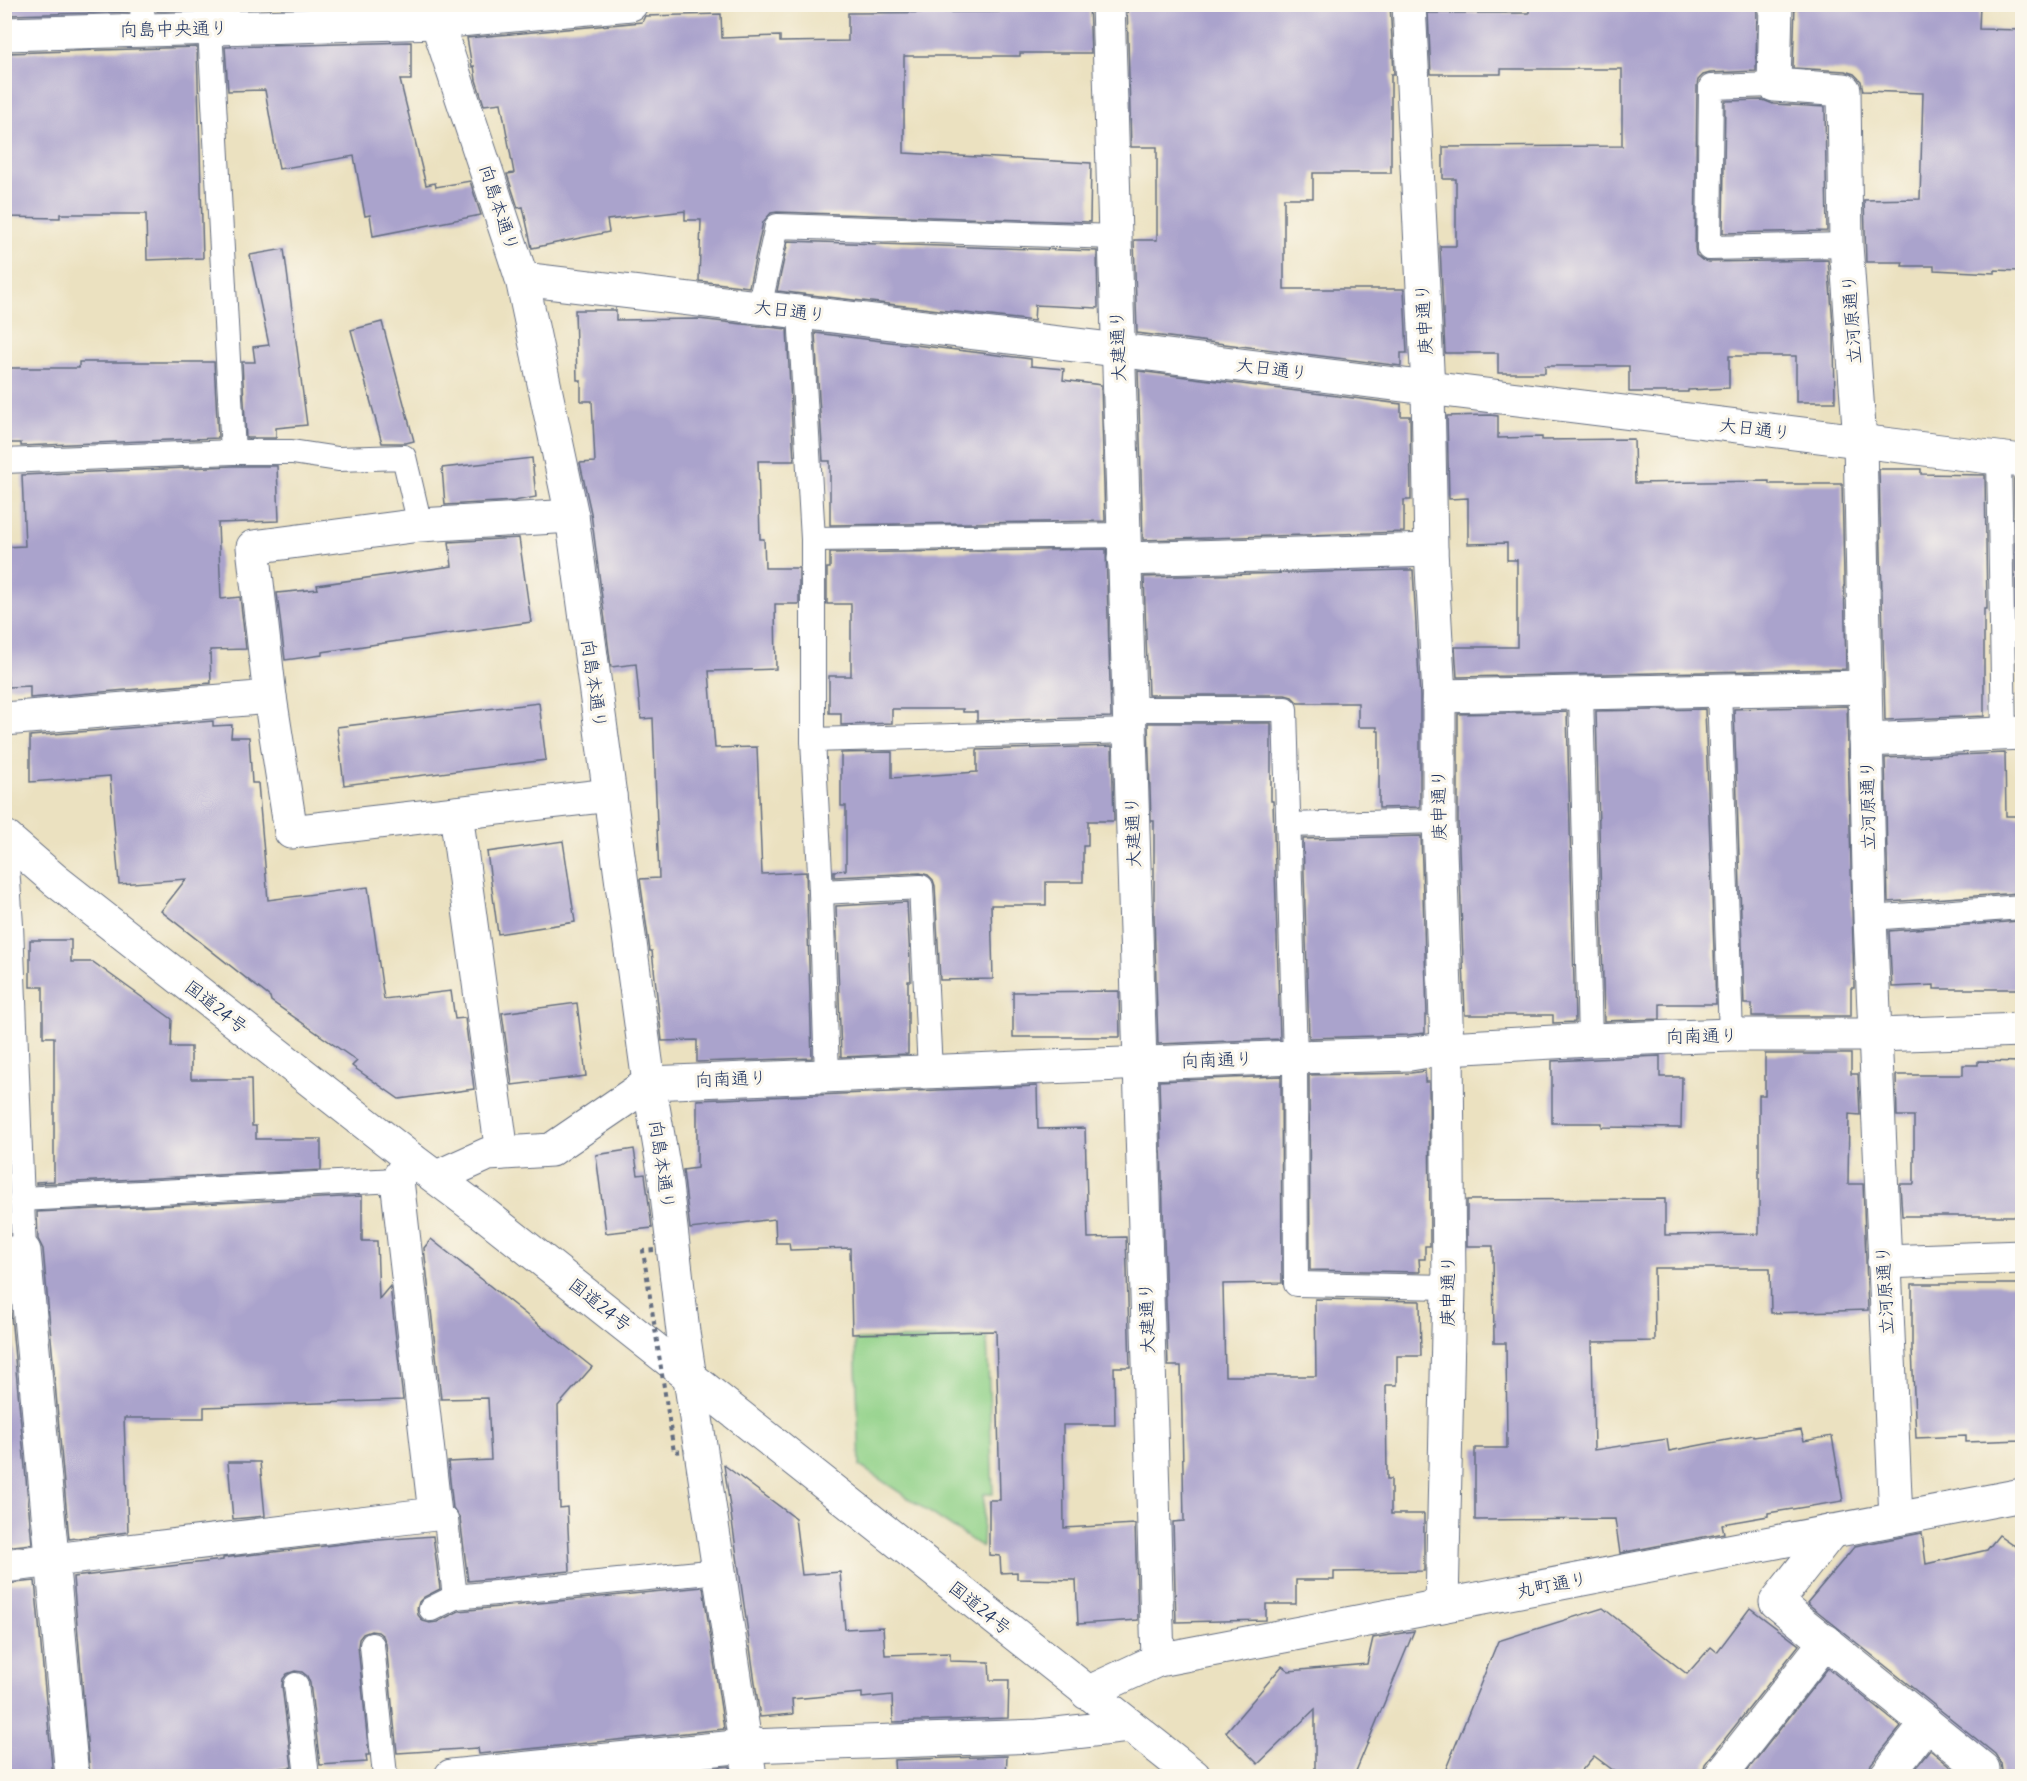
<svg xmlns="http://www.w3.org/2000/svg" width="2027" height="1781" viewBox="0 0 2027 1781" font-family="Mynerve,'Klee One',sans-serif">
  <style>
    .green { fill: #91d188; stroke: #568073; stroke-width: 1.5 }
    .building { fill: #aaa3cc }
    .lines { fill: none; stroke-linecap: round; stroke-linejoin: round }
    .lane-casing { stroke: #646d80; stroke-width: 26 }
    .street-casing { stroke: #646d80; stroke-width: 35 }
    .highway-casing { stroke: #646d80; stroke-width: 35 }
    .lane { stroke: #fff; stroke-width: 24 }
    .street { stroke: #fff; stroke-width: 33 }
    .highway { stroke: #fff; stroke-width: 33 }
    .path-bridge { stroke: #646d80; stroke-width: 4; stroke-dasharray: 4.5 4.5; stroke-linecap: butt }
    .labels { text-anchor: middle; stroke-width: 6; stroke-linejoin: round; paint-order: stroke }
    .street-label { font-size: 18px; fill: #1b2f5e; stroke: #fbf7ec }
  </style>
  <rect width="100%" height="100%" fill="#fbf7ec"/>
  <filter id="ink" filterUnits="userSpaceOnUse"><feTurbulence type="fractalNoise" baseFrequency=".0167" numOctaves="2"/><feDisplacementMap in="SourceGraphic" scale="12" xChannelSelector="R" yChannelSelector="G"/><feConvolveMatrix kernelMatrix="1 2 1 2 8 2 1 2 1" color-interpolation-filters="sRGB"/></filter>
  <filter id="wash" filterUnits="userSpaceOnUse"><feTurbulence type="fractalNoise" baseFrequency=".008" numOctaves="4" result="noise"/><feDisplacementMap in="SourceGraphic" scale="24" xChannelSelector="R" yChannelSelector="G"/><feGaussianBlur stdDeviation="1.35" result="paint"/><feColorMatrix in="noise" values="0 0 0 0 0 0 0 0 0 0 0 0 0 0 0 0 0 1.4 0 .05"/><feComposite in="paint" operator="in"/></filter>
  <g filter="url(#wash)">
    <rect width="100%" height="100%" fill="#ebe1c0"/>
    <!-- green -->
    <path class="green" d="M987 1337 993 1494H984L982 1547 860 1466 855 1340Z"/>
    <g id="blocks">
      <!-- building -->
      <g class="building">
        <path d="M8 4H128V12L8 15Z"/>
        <path d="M156 4H203L202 10 157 11Z"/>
        <path d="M1089 4 1091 53H1020V56H904V153L1091 163 1090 222 777 212 771 213 763 222 749 287 699 281 701 220H685V211L607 220 609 232 532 248 523 207 518 208 507 174 514 173 501 103 484 105 476 80 474 66 472 67 467 38 642 22 645 16 721 14 722 38 780 36V42L848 41V13L999 12V6Z"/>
        <path d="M1127 4H1390L1394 74H1391V173H1313V198H1284V289H1404L1407 353H1401V366L1137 333 1134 240H1157V147H1131Z"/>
        <path d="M1757 4 1756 71 1710 73 1703 75 1698 80 1697 86 1695 248 1696 255 1702 260 1709 262 1828 260 1834 337 1835 402H1796V356H1729V388L1688 390V392H1629V366H1545V373H1498V353H1445L1440 246H1456V179H1443V147L1622 146V69H1501V74H1431L1428 13H1529V5Z"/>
        <path d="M1795 4 1980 5 1979 29 2022 30V168H2021L2019 271 1995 270V273L1934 270V266H1902L1903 262H1866L1864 200 1920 199 1923 93 1863 91 1861 81 1854 74 1845 71 1793 68Z"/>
        <path d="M411 42V80H400L426 185 435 183 436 187 470 181 481 215 373 236 370 215 365 216 354 156 279 169 265 90 228 91 225 47Z"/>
        <path d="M197 47 203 258 147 260 146 214H60V218L5 217 4 106H8V53Z"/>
        <path d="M1763 100 1773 104 1825 107 1827 231 1723 233 1725 101Z"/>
        <path d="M788 241 1097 251 1098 308 1035 305 1034 321 777 291Z"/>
        <path d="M284 249 307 425 276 428V438H246L242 362H255L253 347 269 345 250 255Z"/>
        <path d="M575 310H616V320L698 319 787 329 794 461H758L760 539H764L765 568H799V604H775L776 669 709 671 715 748 757 747 762 874 806 872 812 1058 697 1062V1040L662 1041 652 951H650L640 879 659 878 653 718 641 719 636 664 611 667 591 513 580 463 595 462 592 401H581V380H577Z"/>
        <path d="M382 322 414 441 406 443H382L351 330Z"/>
        <path d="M815 333 1031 359V366L1064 369 1063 380 1101 385 1105 521 830 525V461H823Z"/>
        <path d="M79 362H214L218 438 21 446V443H4V368H79Z"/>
        <path d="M1138 371 1401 404V416H1410L1411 500H1404V532L1143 540Z"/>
        <path d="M1490 415 1498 416V438L1542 437V440L1634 439 1635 483 1769 481V484H1842L1846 669 1457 677 1455 647H1517V560H1507V543L1468 544V498L1449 499 1447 416Z"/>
        <path d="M532 458 536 497 514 501 445 505 442 468Z"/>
        <path d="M233 466H277L279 521 218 523 221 599 240 597 246 649 210 650 211 683 30 698V686L8 687 4 622V547L25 546 22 475Z"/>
        <path d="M1879 469H1921V474L1985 475 1987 609H1984V716L1885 720Z"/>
        <path d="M2014 479H2022V609H2016Z"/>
        <path d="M519 538 531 622 322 652V655L285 660 277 593 318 589 317 585 452 566 449 542Z"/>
        <path d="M1106 549 1111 717 977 721V712H963V709H892V723L841 725V713H829V676H851V604H827V568H830V553Z"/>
        <path d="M1404 570H1413L1420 697V807L1379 808V731H1377V727H1358V703H1298L1292 697 1285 695H1148L1144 577Z"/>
        <path d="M539 703 546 760 344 785 337 727Z"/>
        <path d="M1847 706 1854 988H1851V1016H1752V1004H1744L1734 709Z"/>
        <path d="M1705 709 1716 1004H1660V1019L1604 1021 1596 711Z"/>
        <path d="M1567 712 1575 1022 1553 1023V1015H1465L1458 821V714Z"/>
        <path d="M213 721V726L232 725 231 737H249L252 783H258L268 900 368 887 384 999 451 991 455 1019 465 1018 474 1089 399 1099 352 1066 357 1061 271 1001 270 997 161 911 186 879 119 884 110 776 30 782V736Z"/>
        <path d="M1148 723H1271V801H1273L1274 834 1280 1039 1158 1044 1154 915V821H1151Z"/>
        <path d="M1112 746 1114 821H1088V846H1083V882H1046V905H991L993 979 940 980 935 886 933 880 928 875 920 873 834 877V871L846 870V806H841V753L892 752V778L977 772V750Z"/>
        <path d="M2005 753 2006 816H2022V883L2019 884V893L1888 902 1885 758Z"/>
        <path d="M1421 836 1427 1015H1425V1033L1408 1035 1309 1038 1303 839Z"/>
        <path d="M563 841 575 922 498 934 487 852Z"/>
        <path d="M907 902 911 981H908V1054L841 1057 836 906Z"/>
        <path d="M2020 921 2021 989H1934V985L1892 987 1889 931Z"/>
        <path d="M30 940H71V962H93L172 1019 171 1047H191V1079H251L252 1126H256V1139H321V1170L36 1184V1182L54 1181V1037H43V987H30Z"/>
        <path d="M1119 991 1120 1037H1013V992Z"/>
        <path d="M577 1003 586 1076 512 1085 502 1013Z"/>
        <path d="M1765 1054H1851V1074H1858L1860 1115 1849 1114 1848 1184H1863L1868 1310 1771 1313 1770 1268H1654L1655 1341 1592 1342 1594 1450 1667 1439 1669 1451 1753 1435 1754 1437 1801 1430 1804 1441 1832 1436 1843 1501 1768 1513V1516L1722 1524 1724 1533 1620 1553 1615 1519 1475 1520V1448H1507L1506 1343H1494L1493 1246H1467V1200L1665 1199V1235L1759 1234V1095H1765Z"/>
        <path d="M1660 1056V1077H1682L1681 1128 1602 1127V1123H1552V1061Z"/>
        <path d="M1978 1061 2022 1062V1216H1902L1900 1184H1914V1116H1897L1896 1075H1963V1065H1978Z"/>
        <path d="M1425 1071V1082H1429L1430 1246H1425V1259H1419L1420 1272 1310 1270 1309 1075 1411 1073Z"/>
        <path d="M1281 1076 1282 1283 1223 1284 1225 1376H1316L1315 1299 1420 1301 1421 1356H1397V1385H1386L1387 1479H1391V1514H1424V1571L1334 1572V1580H1296V1604H1266V1620L1176 1622 1173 1522 1184 1521 1181 1366H1168L1159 1081Z"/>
        <path d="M1037 1086 1038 1129 1085 1128 1088 1238 1126 1237 1130 1367H1114L1115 1425H1063L1064 1528 1135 1524 1138 1620 1078 1624 1076 1580 1017 1579V1572L1001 1573 1000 1556 989 1555V1500H1000L996 1331 852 1334 850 1248 790 1250 789 1243H776L775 1219 690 1229 683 1170 697 1168V1100Z"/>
        <path d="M634 1149 638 1175 645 1174 652 1228 606 1233 596 1155Z"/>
        <path d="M4 1183H7L9 1234 4 1235Z"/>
        <path d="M362 1196V1241H377L379 1299 390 1286 403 1400 204 1407V1418H124L128 1532 69 1539 43 1249 38 1239 37 1212Z"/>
        <path d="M431 1239 592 1367 558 1406 560 1508 567 1507 570 1571 468 1581 460 1518 453 1508 448 1462 491 1460 488 1398 441 1399 424 1248Z"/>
        <path d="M4 1272H7L32 1544 4 1547Z"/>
        <path d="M1912 1284H2022V1440L1966 1442V1436L1916 1438 1912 1350Z"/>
        <path d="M228 1462H260L265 1516 233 1519Z"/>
        <path d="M724 1465 795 1518 802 1575 840 1572 845 1629 883 1627 885 1655 950 1653V1661L989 1662 990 1680H1009L1008 1718 893 1722 892 1695 862 1698V1693L792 1699 793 1714 760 1717Z"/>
        <path d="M1922 1533 1926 1564 1987 1550 1999 1535 2022 1551V1776H2000L2002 1771 2001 1763 1995 1754 1807 1603 1855 1546Z"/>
        <path d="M433 1536 440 1589 424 1597 419 1602 417 1609 418 1615 423 1621 430 1623 437 1622 459 1611 703 1587 724 1729 479 1754 478 1748 397 1753 386 1644 383 1636 378 1632 371 1631 363 1634 359 1639 358 1646 369 1755H366L367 1762 320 1765 310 1683 307 1676 302 1672 295 1671 287 1674 283 1679 282 1686 292 1767 235 1774 236 1776H90L73 1577 223 1560V1558L366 1541Z"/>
        <path d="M35 1581 53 1776H4V1584Z"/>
        <path d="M1603 1608 1687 1674 1711 1647 1717 1652 1750 1608 1799 1645 1705 1764 1702 1776H1621L1594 1756 1577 1776H1443L1498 1641Z"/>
        <path d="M1414 1631 1354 1776H1315V1709L1258 1764 1226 1732 1282 1666 1289 1671 1367 1664 1373 1638Z"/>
        <path d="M1828 1668 1901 1727 1871 1764 1868 1776H1743Z"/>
        <path d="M1930 1750 1962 1776H1909Z"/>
        <path d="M1007 1756 1006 1776H895L894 1760Z"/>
        <path d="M730 1766 731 1776H631Z"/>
      </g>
    </g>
  </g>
  <g filter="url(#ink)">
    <use href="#blocks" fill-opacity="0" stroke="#646d80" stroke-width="1.5"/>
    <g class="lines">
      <defs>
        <g id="lane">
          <path d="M142 4 143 30"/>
          <path d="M210 29 233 452"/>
          <path d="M1774 85 1711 87 1709 248 1846 245"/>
          <path d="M759 308 777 226 1115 237"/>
          <path d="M800 313 813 539V740L821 892 827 1075"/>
          <path d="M1999 459 2004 734"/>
          <path d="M4 461 233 452H292L338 459 404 457 420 525"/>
          <path d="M813 539 1124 535"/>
          <path d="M1719 690 1731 1035"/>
          <path d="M1581 694 1590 1040"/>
          <path d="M1129 709H1285L1295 1057 1296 1284 1449 1287"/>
          <path d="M813 740 1129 731"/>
          <path d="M1288 825 1439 821"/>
          <path d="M5 836 11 925 24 1251"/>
          <path d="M821 892 921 887 930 1071"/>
          <path d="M1870 918 2022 907"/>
          <path d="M21 1199 397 1180"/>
          <path d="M435 1514 446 1520 455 1597"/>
          <path d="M431 1609 455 1597 719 1571"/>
          <path d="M372 1645 385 1776"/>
          <path d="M296 1685 307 1776"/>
        </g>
        <g id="street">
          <path d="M431 4 522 279 572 516 649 1083 665 1177 683 1332 750 1776"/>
          <path d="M1108 4 1158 1660"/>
          <path d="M1409 4 1428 389 1431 550 1439 696V821L1447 1048 1449 1287 1442 1606"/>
          <path d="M1776 4 1774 85 1844 90 1846 245 1860 441 1870 918 1896 1519"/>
          <path d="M4 34 438 22 631 4"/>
          <path d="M522 279 1118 350 2022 461"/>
          <path d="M1124 559 1431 550"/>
          <path d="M1439 696 1865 687"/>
          <path d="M270 697 291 832 610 795"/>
          <path d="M4 719 270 697 253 547 420 525 572 516"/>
          <path d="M1866 740 2022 733"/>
          <path d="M456 813 502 1153"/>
          <path d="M437 1177 488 1154 551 1150 649 1083 1295 1057 1410 1054 1447 1048 1590 1040 1731 1035H1876L2022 1030"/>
          <path d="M4 1254 24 1251 72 1776"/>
          <path d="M1884 1262 2022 1257"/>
          <path d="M1832 1531 1776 1602 1983 1769"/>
          <path d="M4 1566 435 1514 397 1180 411 1159"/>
          <path d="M1087 1693 1158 1660 2022 1495"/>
          <path d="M451 1776 745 1746 1038 1736 1129 1726"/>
          <path d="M1720 1776 1826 1641"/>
          <path d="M1886 1776 1927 1724"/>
        </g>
        <path id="highway" d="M4 836 55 880 411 1159 483 1213 1194 1776"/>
      </defs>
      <!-- lane casing -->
      <use href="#lane" class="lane-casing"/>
      <!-- street casing -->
      <use href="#street" class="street-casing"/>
      <!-- highway casing -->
      <use href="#highway" class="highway-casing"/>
      <!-- lane -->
      <use href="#lane" class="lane"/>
      <!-- street -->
      <use href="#street" class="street"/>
      <!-- highway -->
      <use href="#highway" class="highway"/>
      <!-- path-bridge -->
      <path class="path-bridge" d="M654 1250 643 1251 674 1452 685 1451"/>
    </g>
  </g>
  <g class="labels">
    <!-- street labels -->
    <g class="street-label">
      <text transform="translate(174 29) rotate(-1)" y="6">向島中央通り</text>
      <text transform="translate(499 208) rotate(72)" y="6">向島本通り</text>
      <text transform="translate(790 311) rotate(7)" y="6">大日通り</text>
      <text transform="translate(1424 319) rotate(-93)" y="6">庚申通り</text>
      <text transform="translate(1852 319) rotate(-94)" y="6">立河原通り</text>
      <text transform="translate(1118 346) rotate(-92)" y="6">大建通り</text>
      <text transform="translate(1272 369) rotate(7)" y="6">大日通り</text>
      <text transform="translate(1755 429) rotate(7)" y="6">大日通り</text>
      <text transform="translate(594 684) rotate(82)" y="6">向島本通り</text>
      <text transform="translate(1439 805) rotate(-91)" y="6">庚申通り</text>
      <text transform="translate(1868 805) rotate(-91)" y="6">立河原通り</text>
      <text transform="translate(1133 832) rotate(-92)" y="6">大建通り</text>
      <text transform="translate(216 1007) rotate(38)" y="6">国道24号</text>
      <text transform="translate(1702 1036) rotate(-1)" y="6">向南通り</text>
      <text transform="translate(1217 1060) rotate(-2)" y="6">向南通り</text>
      <text transform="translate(731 1079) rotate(-2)" y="6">向南通り</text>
      <text transform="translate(662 1165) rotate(82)" y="6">向島本通り</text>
      <text transform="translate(1885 1290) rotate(-93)" y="6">立河原通り</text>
      <text transform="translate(1448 1291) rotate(-90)" y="6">庚申通り</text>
      <text transform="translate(600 1305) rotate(38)" y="6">国道24号</text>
      <text transform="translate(1147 1318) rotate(-92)" y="6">大建通り</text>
      <text transform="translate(1552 1585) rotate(-11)" y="6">丸町通り</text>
      <text transform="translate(980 1608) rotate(39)" y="6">国道24号</text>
    </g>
  </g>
  <!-- margin -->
  <rect width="2027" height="1781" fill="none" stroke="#fbf7ec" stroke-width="24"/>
</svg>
